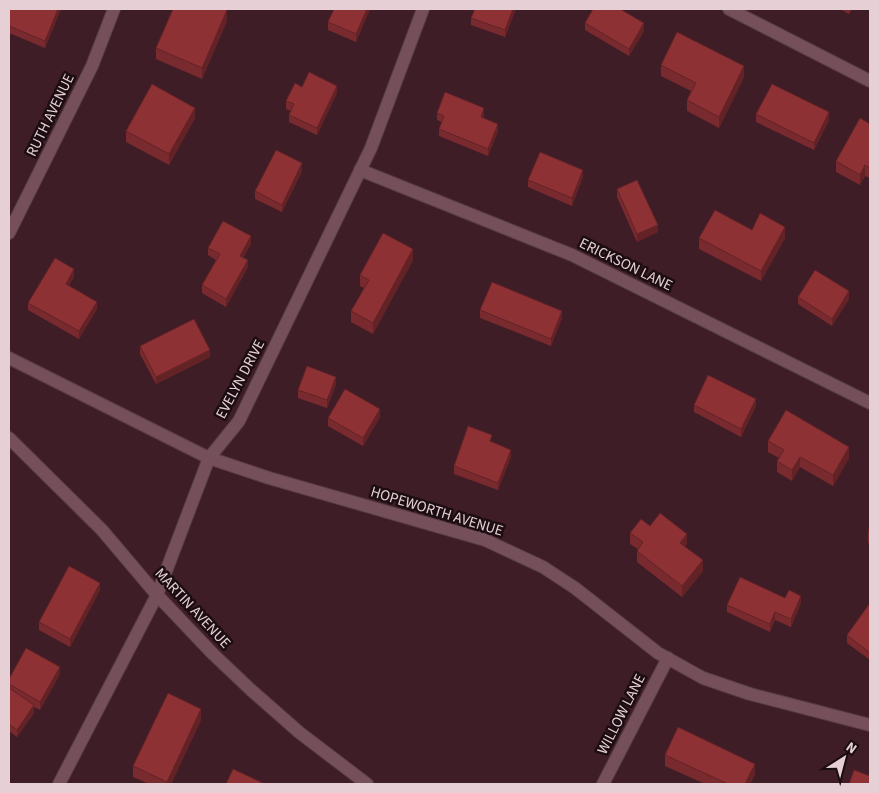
<svg xmlns="http://www.w3.org/2000/svg" width="879" height="793" viewBox="0 0 879 793" font-family="'Source Sans 3',sans-serif">
  <style>
    .lines { fill: none; stroke-linecap: round; stroke-linejoin: round }
    .minor-casing { stroke: #563b43; stroke-width: 14 }
    .minor { stroke: #75505a; stroke-width: 12 }
    .wall { fill: #792a2e }
    .shaded-wall { fill: #632225 }
    .building { fill: #8d3135; stroke: #632225 }
    .labels { text-anchor: middle; stroke-width: 5; stroke-linejoin: round; paint-order: stroke }
    .street-label { font-size: 15px; fill: #e6d0d5; stroke: #1b0d11 }
  </style>
  <rect width="100%" height="100%" fill="#3e1d27"/>
  <g class="lines">
    <defs>
      <g id="minor">
        <path d="M729 9 870 81"/>
        <path d="M360 170 572 255 870 403"/>
        <path d="M9 233 92 66 114 9"/>
        <path d="M9 358 209 458 269 478 485 540 543 567 575 588 658 653 703 678 750 694 870 725"/>
        <path d="M9 438 102 530 157 595 212 653 251 690 300 733 367 784"/>
        <path d="M59 784 157 595 209 458 239 421 371 148 423 9"/>
        <path d="M603 784 668 658"/>
      </g>
    </defs>
    <!-- minor casing -->
    <use href="#minor" class="minor-casing"/>
    <!-- minor -->
    <use href="#minor" class="minor"/>
  </g>
  <!-- wall -->
  <g class="wall">
    <path d="M9 9H61L45 48 9 33Z"/>
    <path d="M334 9H370L356 42 328 30V22Z"/>
    <path d="M475 9H516L505 37 471 25V18Z"/>
    <path d="M840 9H852L849 14Z"/>
    <path d="M227 21 202 79 156 59V48Z"/>
    <path d="M585 23 644 31 629 56 585 30Z"/>
    <path d="M661 65 744 77 719 128 687 111V100L691 91 661 76Z"/>
    <path d="M302 87 337 93 317 135 289 122V115L291 111 286 109V101Z"/>
    <path d="M437 113 484 116 483 118 498 131 488 156 439 136V129L442 122 437 120Z"/>
    <path d="M756 114 829 120 814 150 756 122Z"/>
    <path d="M195 118 169 165 126 142V131Z"/>
    <path d="M870 124V178L865 176 860 185 836 172V161Z"/>
    <path d="M302 171 282 212 255 199V191Z"/>
    <path d="M583 177 572 206 528 187V180Z"/>
    <path d="M617 189 658 232 637 242 617 197Z"/>
    <path d="M752 230 785 238 761 281 699 249V238Z"/>
    <path d="M251 244 243 258 248 267 226 307 202 293V285L216 260 208 255V248Z"/>
    <path d="M413 260 373 334 351 322V311L364 288 360 286V275Z"/>
    <path d="M74 277 69 285 97 309 79 339 28 310V303Z"/>
    <path d="M798 297 849 299 832 326 798 304Z"/>
    <path d="M480 310 562 318 551 346 480 318Z"/>
    <path d="M140 346 210 357 156 384 140 354Z"/>
    <path d="M336 384 327 408 298 398V390Z"/>
    <path d="M694 405 756 406 741 437 694 412Z"/>
    <path d="M380 417 363 446 328 426V418Z"/>
    <path d="M768 441 849 458 833 486 800 467 792 481 777 472V461L779 458 768 452Z"/>
    <path d="M492 442 511 457 498 490 454 474V466Z"/>
    <path d="M870 525V544L868 543V532Z"/>
    <path d="M650 526 687 544 685 547 703 571 682 597 637 562V551L638 549 630 544V533Z"/>
    <path d="M100 590 70 647 39 630V622Z"/>
    <path d="M785 598 801 603 791 627 775 620 770 632 727 612V605Z"/>
    <path d="M870 603V660L847 643V635Z"/>
    <path d="M60 674 40 710 34 707V713L17 737 9 731V679Z"/>
    <path d="M201 720 171 784H149L133 777V766Z"/>
    <path d="M665 755 755 775 750 784H705L665 766Z"/>
  </g>
  <!-- shaded-wall -->
  <g class="shaded-wall">
    <path d="M58 9H61L45 48V41Z"/>
    <path d="M367 9H370L356 42V34Z"/>
    <path d="M513 9H516L505 37V30Z"/>
    <path d="M227 10V21L202 79V68Z"/>
    <path d="M644 23V31L629 56V49Z"/>
    <path d="M744 66V77L719 128V117Z"/>
    <path d="M337 86V93L317 135V128Z"/>
    <path d="M195 108V118L169 165V154Z"/>
    <path d="M484 108V116L481 124V117Z"/>
    <path d="M829 112V120L814 150V143Z"/>
    <path d="M498 124V131L488 156V149Z"/>
    <path d="M302 163V171L282 212V205Z"/>
    <path d="M865 165V176L860 185V175Z"/>
    <path d="M583 170V177L572 206V198Z"/>
    <path d="M658 225V232L637 242V234Z"/>
    <path d="M785 227V238L761 281V271Z"/>
    <path d="M251 236V244L240 263V256Z"/>
    <path d="M413 249V260L373 334V323Z"/>
    <path d="M248 260V267L226 307V299Z"/>
    <path d="M74 269V277L66 291V284Z"/>
    <path d="M849 291V299L832 326V319Z"/>
    <path d="M97 302V309L79 339V331Z"/>
    <path d="M562 311V318L551 346V339Z"/>
    <path d="M210 350V357L156 384V377Z"/>
    <path d="M336 377V384L327 408V400Z"/>
    <path d="M756 399V406L741 437V429Z"/>
    <path d="M380 409V417L363 446V438Z"/>
    <path d="M849 447V458L833 486V475Z"/>
    <path d="M511 450V457L498 490V483Z"/>
    <path d="M800 457V467L792 481V470Z"/>
    <path d="M687 534V544L680 554V543Z"/>
    <path d="M703 560V571L682 597V586Z"/>
    <path d="M100 583V590L70 647V639Z"/>
    <path d="M801 596V603L791 627V619Z"/>
    <path d="M775 612V620L770 632V624Z"/>
    <path d="M60 667V674L40 710V702Z"/>
    <path d="M34 705V713L17 737V730Z"/>
    <path d="M201 709V720L171 784H167V782Z"/>
    <path d="M755 764V775L750 784H745Z"/>
  </g>
  <!-- building -->
  <g class="building">
    <path d="M9 9H58L45 41 9 26Z"/>
    <path d="M173 9H223L227 10 202 68 156 48Z"/>
    <path d="M334 9H367L356 34 328 22Z"/>
    <path d="M475 9H513L505 30 471 18Z"/>
    <path d="M593 9H620L644 23 629 49 585 23Z"/>
    <path d="M677 32 744 66 719 117 687 100 696 83 661 65Z"/>
    <path d="M309 72 337 86 317 128 289 115 294 104 286 101 295 83 302 87Z"/>
    <path d="M152 84 195 108 169 154 126 131Z"/>
    <path d="M772 84 829 112 814 143 756 114Z"/>
    <path d="M445 92 484 108 481 117 498 124 488 149 439 129 444 116 437 113Z"/>
    <path d="M860 118 870 124V168L865 165 860 175 836 161Z"/>
    <path d="M276 150 302 163 282 205 255 191Z"/>
    <path d="M540 152 583 170 572 198 528 180Z"/>
    <path d="M637 180 658 225 637 234 617 189Z"/>
    <path d="M715 210 752 230 760 213 785 227 761 271 699 238Z"/>
    <path d="M223 221 251 236 240 256 248 260 226 299 202 285 220 254 208 248Z"/>
    <path d="M383 233 413 249 373 323 351 311 369 280 360 275Z"/>
    <path d="M55 258 74 269 66 284 97 302 79 331 28 303Z"/>
    <path d="M815 270 849 291 832 319 798 297Z"/>
    <path d="M492 282 562 311 551 339 480 310Z"/>
    <path d="M194 319 210 350 156 377 140 346Z"/>
    <path d="M307 366 336 377 327 400 298 390Z"/>
    <path d="M708 375 756 399 741 429 694 405Z"/>
    <path d="M345 389 380 409 363 438 328 418Z"/>
    <path d="M786 410 849 447 833 475 800 457 792 470 777 461 784 450 768 441Z"/>
    <path d="M468 426 492 435 490 441 511 450 498 483 454 466Z"/>
    <path d="M660 513 687 534 680 543 703 560 682 586 637 551 643 542 630 533 641 519 650 526Z"/>
    <path d="M870 525V533L868 532Z"/>
    <path d="M69 566 100 583 70 639 39 622Z"/>
    <path d="M740 577 785 598 789 590 801 596 791 619 775 612 770 624 727 605Z"/>
    <path d="M870 603V653L847 635Z"/>
    <path d="M26 648 60 667 40 702 9 684V679Z"/>
    <path d="M9 688 34 705 17 730 9 724Z"/>
    <path d="M168 693 201 709 167 782 133 766Z"/>
    <path d="M678 727 755 764 745 784H728L665 755Z"/>
    <path d="M233 769 265 784H226Z"/>
    <path d="M854 770 870 776V784H849Z"/>
  </g>
  <g class="labels">
    <!-- street labels -->
    <g class="street-label">
      <text transform="translate(50 115) rotate(-64)" y="5">RUTH AVENUE</text>
      <text transform="translate(626 264) rotate(26)" y="5">ERICKSON LANE</text>
      <text transform="translate(240 379) rotate(-62)" y="5">EVELYN DRIVE</text>
      <text transform="translate(437 511) rotate(17)" y="5">HOPEWORTH AVENUE</text>
      <text transform="translate(193 608) rotate(47)" y="5">MARTIN AVENUE</text>
      <text transform="translate(621 714) rotate(-63)" y="5">WILLOW LANE</text>
    </g>
  </g>
  <!-- border -->
  <rect width="879" height="793" fill="none" stroke="#e6d0d5" stroke-width="20"/>
  <!-- north arrow -->
  <g transform="translate(844 758) rotate(36)" stroke="#1b0d11" stroke-width="4" paint-order="stroke">
  <path d="M0-4L9 19L0 12L-9 19Z" fill="#e6d0d5"/>
  <text y="-8" font-size="14" font-weight="bold" text-anchor="middle" fill="#e6d0d5">N</text>
  </g>
</svg>
